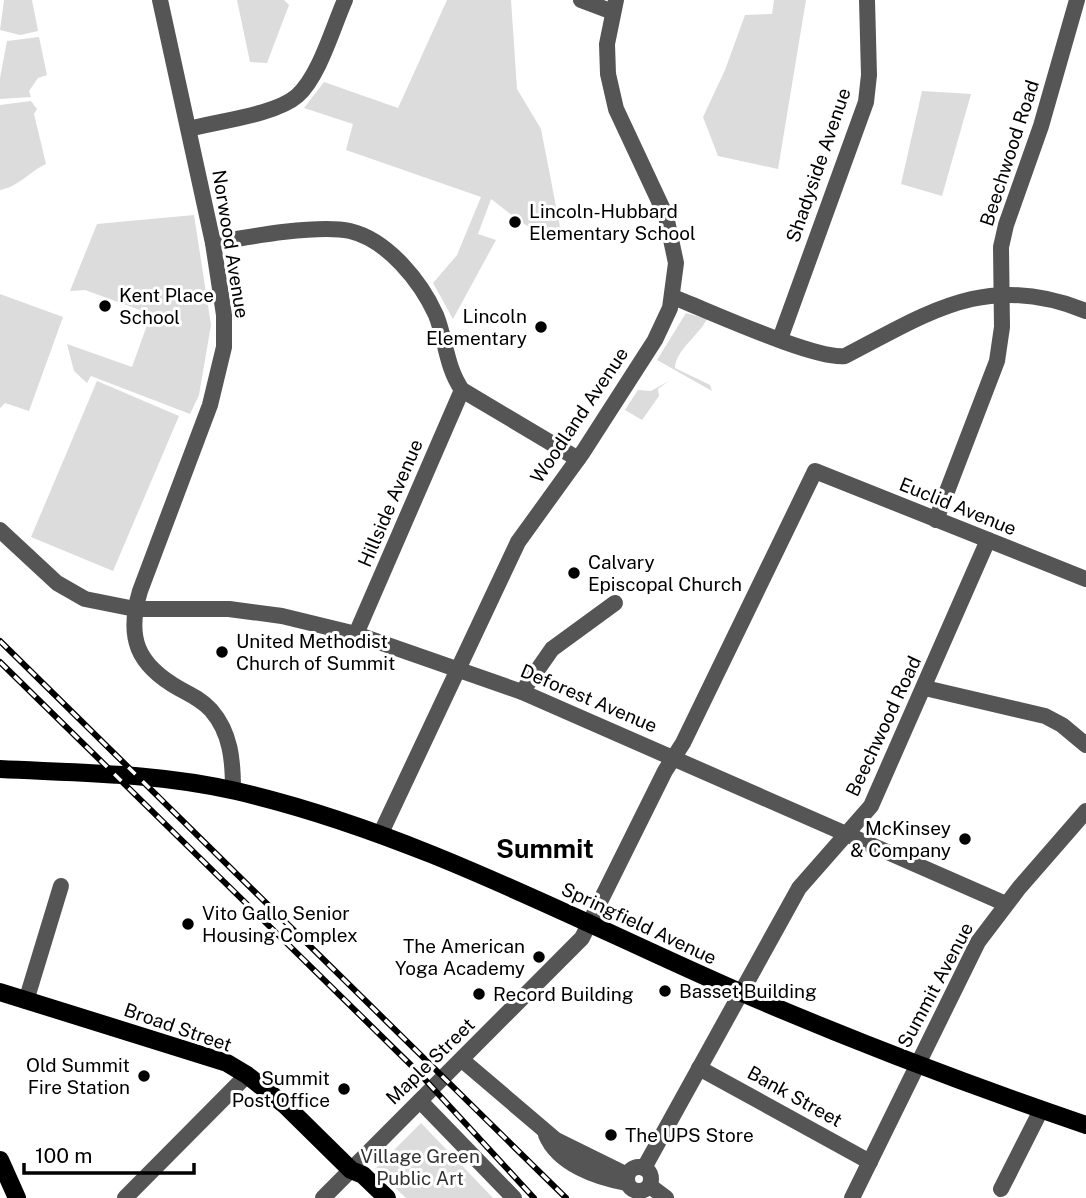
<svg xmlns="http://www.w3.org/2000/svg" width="1086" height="1198" viewBox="0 0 1086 1198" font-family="'Public Sans',sans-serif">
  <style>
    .green { fill: #dcdcdc }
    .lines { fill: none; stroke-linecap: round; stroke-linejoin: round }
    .minor { stroke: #555; stroke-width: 16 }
    .major { stroke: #000; stroke-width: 18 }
    .rail-casing { stroke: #000; stroke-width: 6 }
    .rail { stroke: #fff; stroke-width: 3.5; stroke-dasharray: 10; stroke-linecap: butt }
    .poi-dot { fill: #000; stroke: #fff; stroke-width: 2.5 }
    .labels { text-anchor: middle; stroke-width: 6; stroke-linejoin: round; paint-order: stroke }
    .street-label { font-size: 19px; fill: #000; stroke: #fff }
    .poi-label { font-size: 19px; fill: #000; stroke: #fff; text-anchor: start }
    .park-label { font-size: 19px; fill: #333; stroke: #fff }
    .district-label { font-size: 26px; font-weight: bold; fill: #000; stroke: #fff }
  </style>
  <rect width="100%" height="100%" fill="#fff"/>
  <!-- green -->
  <g class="green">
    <path d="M4 0H32L38 31 20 35 0 30Z"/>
    <path d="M237 0H284L289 5 267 63 250 62Z"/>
    <path d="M447 0H511L517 89 541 129 560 227 554 234C530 234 508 211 491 199L478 234 496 240 453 319 433 283 457 255 481 197 346 150 353 124 304 108 324 82 398 108Z"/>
    <path d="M774 0H806L778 169 718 156 703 117 725 70 745 15 772 14Z"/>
    <path d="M39 37 47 75 38 78 29 91 31 97 0 99V78L7 41Z"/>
    <path d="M922 91 971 94 942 196 901 184Z"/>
    <path d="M31 101 37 109 34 114 46 164C29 172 18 187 0 190V105Z"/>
    <path d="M194 215 211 325 199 395 190 414 91 376 87 383 74 371 67 344 132 367 151 314 85 290 70 291 97 224Z"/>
    <path d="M0 294 63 317 29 411 5 403 0 408Z"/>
    <path d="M686 313 707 319C700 334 675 351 675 368L710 385 712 391 657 360Z"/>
    <path d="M97 381 179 416 113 571 31 537Z"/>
    <path d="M669 381 658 389 659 396 642 420 625 410 638 390 651 391Z"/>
    <path d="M421 1123 493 1198H406L375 1169Z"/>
  </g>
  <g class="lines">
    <!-- minor -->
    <g class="minor">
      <path d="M160 0 213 243 224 315V347L210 405 140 591C126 638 137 665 180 689 191 695 202 700 211 710 231 733 233 761 233 790"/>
      <path d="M581 0 613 12"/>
      <path d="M189 129C217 121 275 115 297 96 319 77 333 27 345 0"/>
      <path d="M213 243C247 237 318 224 350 231 388 240 421 282 436 315 446 340 446 367 462 390L578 459"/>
      <path d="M673 297C707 310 815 360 845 356 930 312 987 271 1086 311"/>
      <path d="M780 339 866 102 869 75 867 0"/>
      <path d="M936 520 997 361 1002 327 1001 247 1006 225 1041 126 1077 0"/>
      <path d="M0 530 57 583 85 599 135 609H229L282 616 356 634 522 692 1006 904"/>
      <path d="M356 634 462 390"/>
      <path d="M925 688 1045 716 1062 725 1086 745"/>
      <path d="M522 692 552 649 615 603"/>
      <path d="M380 835 518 542 583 452 655 340 670 308 676 263 666 216 616 109 608 74 607 44 616 0"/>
      <path d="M26 1001 61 886"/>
      <path d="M462 1060 556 1140 627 1175"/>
      <path d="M699 1068 870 1162"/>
      <path d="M420 1101 514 1198"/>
      <path d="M546 1135C558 1164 597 1178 627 1183"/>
      <circle cx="639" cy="1179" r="12"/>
      <path d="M644 1168 799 888 871 806 988 540"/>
      <path d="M650 1186 666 1198"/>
      <path d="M1001 1189 1041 1110"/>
      <path d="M125 1198 247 1075"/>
      <path d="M323 1198 582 938 665 771 683 743 815 471 1086 579"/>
      <path d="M852 1198 978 942 1019 888 1086 811"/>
    </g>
    <!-- major -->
    <g class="major">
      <path d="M0 769C79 773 159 773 236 791 413 832 575 920 740 992 853 1041 969 1085 1086 1125"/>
      <path d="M0 992 227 1063 247 1075 286 1106 351 1170 363 1175 387 1198"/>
      <path d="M0 1160 17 1198"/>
    </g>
    <defs>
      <g id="rail">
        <path d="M0 641 566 1198"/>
        <path d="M0 662 418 1072 534 1198"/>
      </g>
    </defs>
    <!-- rail casing -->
    <use href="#rail" class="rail-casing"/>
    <!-- rail -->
    <use href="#rail" class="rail"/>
  </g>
  <!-- markers -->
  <g class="poi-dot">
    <circle cx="515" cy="222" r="7"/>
    <circle cx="105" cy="306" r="7"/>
    <circle cx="541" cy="327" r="7"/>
    <circle cx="574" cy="573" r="7"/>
    <circle cx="222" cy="652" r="7"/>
    <circle cx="965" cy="839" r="7"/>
    <circle cx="188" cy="924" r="7"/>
    <circle cx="539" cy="957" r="7"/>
    <circle cx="665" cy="991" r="7"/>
    <circle cx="479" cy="994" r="7"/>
    <circle cx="144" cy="1076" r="7"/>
    <circle cx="344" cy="1089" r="7"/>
    <circle cx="611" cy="1135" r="7"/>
  </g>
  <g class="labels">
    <!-- street labels -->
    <g class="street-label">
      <text transform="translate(1009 153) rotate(-72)" y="7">Beechwood Road</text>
      <text transform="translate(818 165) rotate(-71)" y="7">Shadyside Avenue</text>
      <text transform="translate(231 244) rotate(81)" y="7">Norwood Avenue</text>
      <text transform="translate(579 415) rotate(-56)" y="7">Woodland Avenue</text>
      <text transform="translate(390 503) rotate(-67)" y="7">Hillside Avenue</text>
      <text transform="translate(958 506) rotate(22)" y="7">Euclid Avenue</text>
      <text transform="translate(589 698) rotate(23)" y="7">Deforest Avenue</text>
      <text transform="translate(883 726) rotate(-65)" y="7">Beechwood Road</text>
      <text transform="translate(639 923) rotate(25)" y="7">Springfield Avenue</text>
      <text transform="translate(935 985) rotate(-62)" y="7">Summit Avenue</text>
      <text transform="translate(178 1027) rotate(19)" y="7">Broad Street</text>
      <text transform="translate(430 1061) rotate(-44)" y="7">Maple Street</text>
      <text transform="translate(795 1096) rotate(29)" y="7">Bank Street</text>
    </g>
    <!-- poi labels -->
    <g class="poi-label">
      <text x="529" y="218">Lincoln-Hubbard<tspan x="529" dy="22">Elementary School</tspan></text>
      <text x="119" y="302">Kent Place<tspan x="119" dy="22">School</tspan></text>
      <text x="527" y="323" text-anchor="end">Lincoln<tspan x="527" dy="22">Elementary</tspan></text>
      <text x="588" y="569">Calvary<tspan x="588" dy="22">Episcopal Church</tspan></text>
      <text x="236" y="648">United Methodist<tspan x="236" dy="22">Church of Summit</tspan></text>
      <text x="951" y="835" text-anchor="end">McKinsey<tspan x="951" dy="22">&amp; Company</tspan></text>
      <text x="202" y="920">Vito Gallo Senior<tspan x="202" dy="22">Housing Complex</tspan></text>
      <text x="525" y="953" text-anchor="end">The American<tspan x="525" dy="22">Yoga Academy</tspan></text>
      <text x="679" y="998">Basset Building</text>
      <text x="493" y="1001">Record Building</text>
      <text x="130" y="1072" text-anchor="end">Old Summit<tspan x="130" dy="22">Fire Station</tspan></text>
      <text x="330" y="1085" text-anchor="end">Summit<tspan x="330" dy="22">Post Office</tspan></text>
      <text x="625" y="1142">The UPS Store</text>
    </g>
    <!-- park labels -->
    <g class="park-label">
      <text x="420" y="1163">Village Green<tspan x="420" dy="22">Public Art</tspan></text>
    </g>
    <!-- district labels -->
    <g class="district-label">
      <text x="545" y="858">Summit</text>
    </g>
  </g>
  <!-- scale -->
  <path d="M24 1163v10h170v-10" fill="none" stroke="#000000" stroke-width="3.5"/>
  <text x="35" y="1163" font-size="21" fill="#000000" stroke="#ffffff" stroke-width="5" paint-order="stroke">100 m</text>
</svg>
